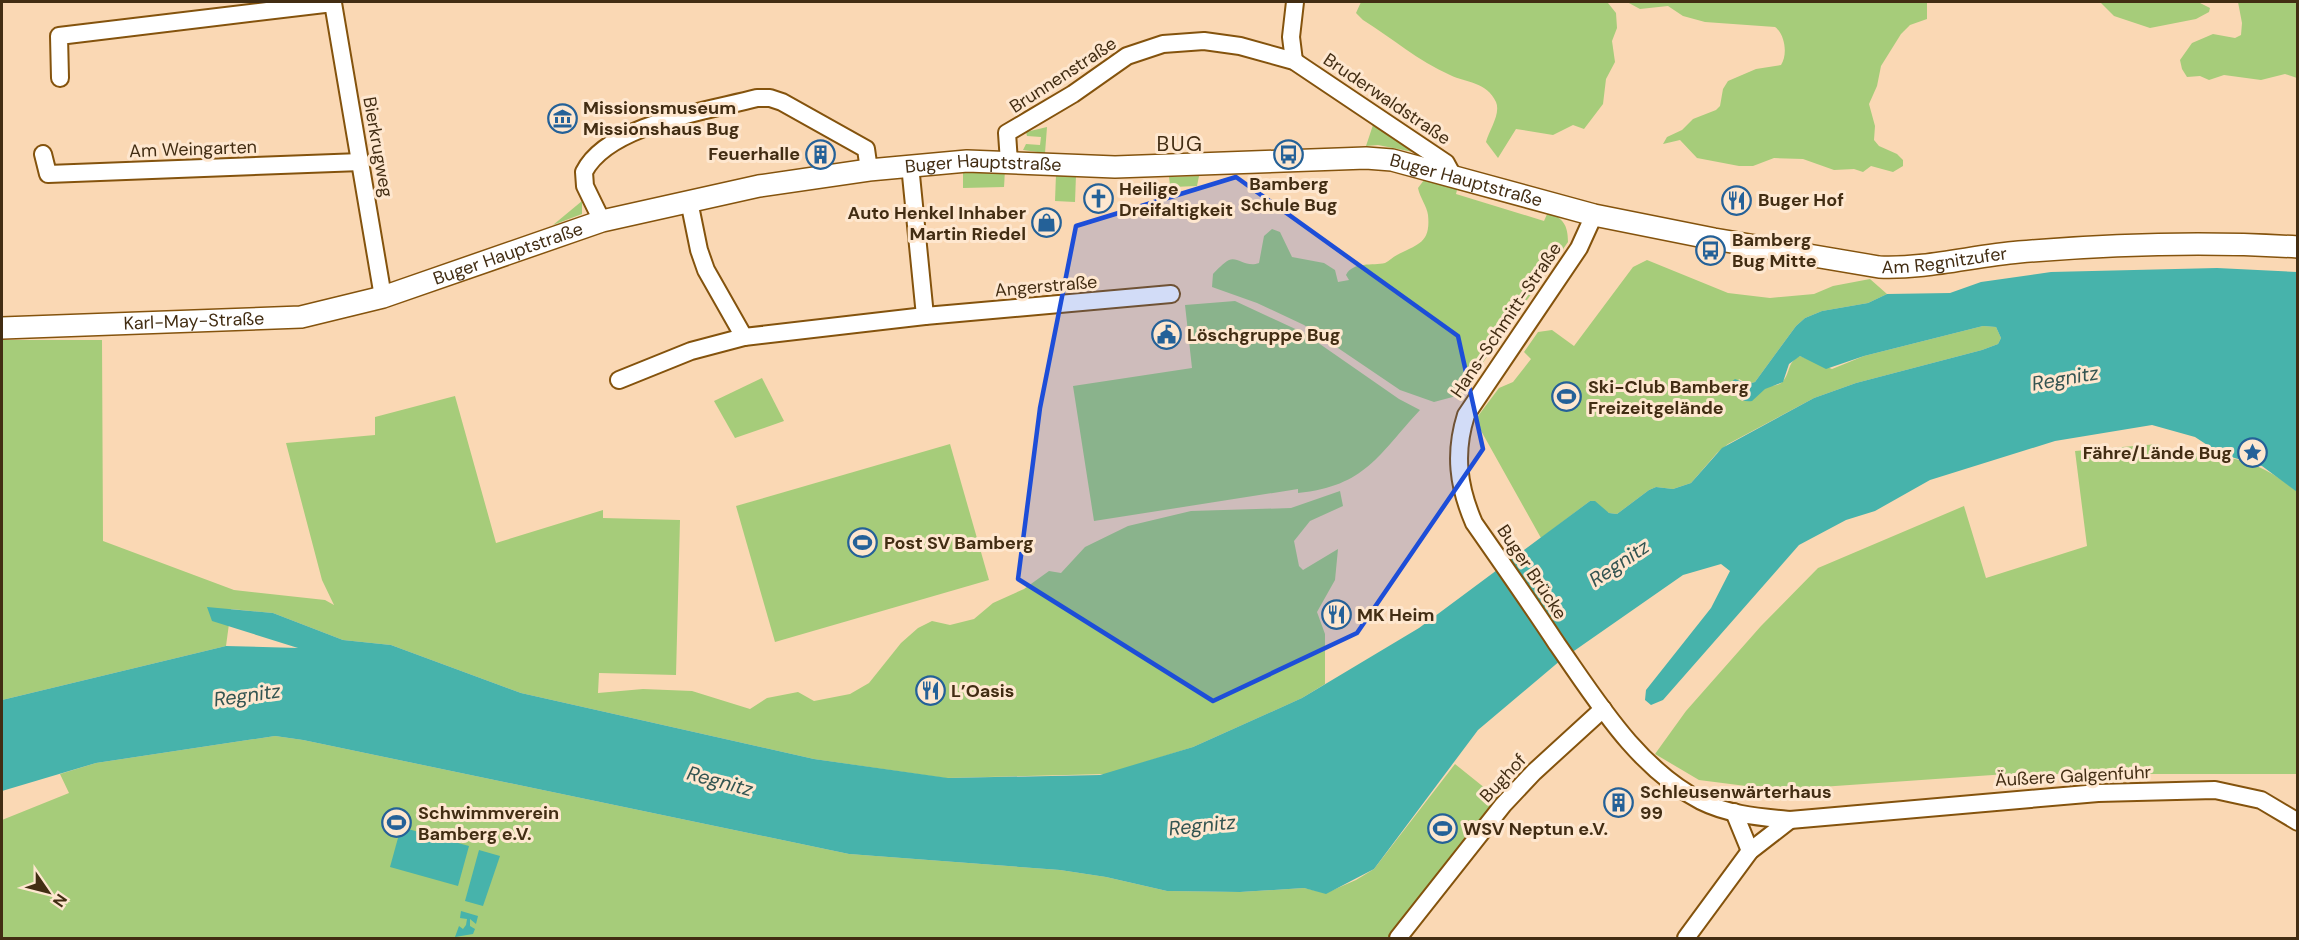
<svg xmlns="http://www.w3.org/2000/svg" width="2299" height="940" viewBox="0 0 2299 940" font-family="'DM Sans',sans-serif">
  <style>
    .green { fill: #a6cc7a }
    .water { fill: #47b3ab }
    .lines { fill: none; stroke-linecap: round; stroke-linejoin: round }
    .minor-casing { stroke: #84530d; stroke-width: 20 }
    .tertiary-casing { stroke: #84530d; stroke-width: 24 }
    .minor { stroke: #fff; stroke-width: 16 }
    .tertiary { stroke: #fff; stroke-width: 21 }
    .marked { fill: #1d4ed8; fill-opacity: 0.2; stroke: #1d4ed8; stroke-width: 4.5; stroke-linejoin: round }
    .labels { text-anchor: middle; stroke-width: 6; stroke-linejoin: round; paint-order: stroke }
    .street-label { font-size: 18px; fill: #422d13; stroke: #fee7cf }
    .poi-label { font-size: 18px; font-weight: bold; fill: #422d13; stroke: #fee7cf; text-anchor: start }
    .water-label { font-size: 20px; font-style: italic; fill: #335451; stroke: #fee7cf }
    .quarter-label { font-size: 21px; letter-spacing: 1.5px; fill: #422d13; stroke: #fee7cf }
  </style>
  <rect width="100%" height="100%" fill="#fad8b4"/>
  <!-- green -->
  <g class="green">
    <path d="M1361 2 1608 3 1616 13 1617 28 1612 41 1615 62 1606 79 1603 104 1584 129 1573 125 1553 135 1516 129 1498 158 1486 142C1489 130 1501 114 1496 102 1487 82 1467 83 1450 75 1418 61 1392 38 1363 20L1356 13Z"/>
    <path d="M1627 2H1934H1927V19L1910 25 1901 34 1881 66 1877 86 1869 104 1875 126 1874 140 1879 146 1897 154 1903 160V166L1893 172 1871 166 1863 172 1854 169 1834 170 1803 159 1774 158 1753 166H1739L1697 158 1680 140 1663 144 1667 137 1682 130 1693 119 1716 110 1720 106 1723 89 1728 81 1756 69 1781 65C1788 55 1785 34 1775 27L1705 22 1683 16 1668 6 1640 9Z"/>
    <path d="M2100 2H2198L2210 8 2209 12 2196 19 2150 28 2114 16Z"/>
    <path d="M2238 2H2297V78L2285 74 2261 80 2224 75 2209 80 2200 76 2187 77 2182 69 2180 60 2192 43 2213 34 2235 38 2241 35 2242 23Z"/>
    <path d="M1375 119 1428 155 1378 145 1366 146Z"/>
    <path d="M1047 127 1045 153 1023 150 1026 144 1040 145 1041 137 1027 136 1026 132Z"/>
    <path d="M1005 170 1004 187 963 188V172Z"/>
    <path d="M1056 174 1076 175 1075 202 1055 201Z"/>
    <path d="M1199 176 1197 186 1173 187 1170 185 1169 177Z"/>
    <path d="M1424 180 1458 186 1456 194 1544 221 1548 212C1563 218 1568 225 1568 242L1460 395 1434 402 1400 390 1304 325 1257 303 1212 287 1213 274C1217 270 1223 263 1229 260 1237 256 1246 268 1259 263L1264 236 1272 229 1280 232 1292 257 1324 263 1335 270 1338 282 1349 280 1346 275C1353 261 1373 266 1385 263 1389 261 1393 257 1397 255 1417 244 1431 244 1428 215 1427 206 1420 198 1418 188Z"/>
    <path d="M582 201V214L553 225Z"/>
    <path d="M1647 260 1728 293 1770 298 1814 294 1833 286 1870 279 1887 294 1868 303 1822 311 1805 318 1796 326 1755 382 1748 384 1739 379 1732 392 1742 401C1760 397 1756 393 1767 387 1772 385 1777 386 1781 383 1791 375 1786 362 1800 356L1832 369 1864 356 1983 326 1996 327 2001 338 1998 344 1982 350 1856 383 1814 398 1728 444 1717 453 1691 483 1673 489 1656 487 1649 490 1617 514 1609 513 1590 501 1541 538 1475 420 1499 388 1513 382 1531 359 1524 352 1538 332 1552 330 1574 346 1633 267Z"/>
    <path d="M1235 301 1304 333 1399 399 1420 410C1378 455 1366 486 1298 493V489L1094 521 1073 386 1192 368 1185 305Z"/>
    <path d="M2 340H102L103 541 234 590 325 600 334 605 322 580 286 443 375 435V417L455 396 496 543 603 510V518L680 520 676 675 599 673 598 693 643 689 692 691 750 709 767 698 798 692 814 701 850 694 869 683 901 643 918 628 932 621 950 625 974 619 993 603 1024 589 1049 571 1061 573 1085 547 1128 526 1191 511 1291 508 1340 491 1343 506 1310 521 1294 541 1299 566 1303 570 1338 549 1335 580 1317 612 1325 634V684L1302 698 1193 747 1107 774 945 778 814 759 521 693 391 645 343 640 273 613 231 609 226 646 2 700Z"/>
    <path d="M762 378 784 421 735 438 714 401Z"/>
    <path d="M950 444 989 580 775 642 736 506Z"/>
    <path d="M2158 444 2163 451C2217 455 2254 454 2297 492V774H2007L1777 790 1699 780 1655 754 1686 711 1761 626 1818 568 1964 506 1986 578 2087 546 2075 451Z"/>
    <path d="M275 736 303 740 849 854 1060 870 1106 877 1167 891 1240 892 1304 888 1326 893 1356 880 1374 869 1455 764 1501 801 1389 938H2V820L69 793 60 774 96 763Z"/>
  </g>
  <!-- water -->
  <g class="water">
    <path d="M2217 268 2297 272V492L2262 466 2221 454 2195 437 2152 425 2055 441 1930 480 1875 511 1846 520 1799 545 1663 700 1651 705 1645 700 1646 690 1711 608 1730 571 1721 564 1683 575 1561 660 1478 730 1374 869 1326 894 1304 888 1240 892 1167 891 1106 877 1060 870 849 854 303 740 275 736 96 763 2 791V700L226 646 298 648 212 621 207 607 273 613 343 640 391 645 521 693 814 759 948 778 1100 775 1193 747 1302 698 1419 628 1590 501H1595L1609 513 1617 514 1649 490 1656 487 1673 489 1691 483 1722 448 1814 398 1856 383 1982 350 1998 344 2001 338 1996 327 1983 326 1864 356 1826 369 1800 356 1789 364 1783 382 1765 389 1752 401C1741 403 1731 394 1730 383L1735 379 1748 384 1755 382 1796 326 1805 318 1822 311 1868 303 1887 294 1950 293 1981 282 2051 272Z"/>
    <path d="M401 827 469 846 458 886 390 867Z"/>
    <path d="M479 850 500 856 483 906 465 901Z"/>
    <path d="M461 911 478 916 476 924 470 919V926L475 929 473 934 455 937 459 926 463 929 466 925 467 919 460 918Z"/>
  </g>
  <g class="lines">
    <defs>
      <g id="minor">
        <path d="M1294 61 1291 37 1295 2"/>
        <path d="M60 78 59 36 333 3 383 297"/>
        <path d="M43 154 48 174 361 162"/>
        <path d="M1009 162 1007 133 1073 94 1127 56 1163 44 1204 41 1240 46 1294 61 1446 163 1453 176"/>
        <path d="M910 165 925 316"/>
        <path d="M689 201 699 250 706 270 744 337"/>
        <path d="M1594 215 1579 248 1466 415C1454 453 1458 486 1474 523 1502 563 1530 603 1557 644 1597 701 1637 768 1701 801 1729 815 1760 817 1790 820L2098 793 2215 790 2261 800 2298 822"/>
        <path d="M602 221 585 186 584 172C608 124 708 111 757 98H770L782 102 866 149 869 170"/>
        <path d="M619 380 691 351 744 337 925 316 1171 294"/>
        <path d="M1734 812 1750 851"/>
        <path d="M1398 938 1503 805 1534 772 1603 709"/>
        <path d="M1686 938 1750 851 1790 820"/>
      </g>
      <g id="tertiary">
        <path id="s1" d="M2 328 301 317 383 297 602 221 759 186 869 170 967 161 1115 167 1366 158 1392 160 1594 215 1714 239 1879 267C1926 269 1972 256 2019 252 2113 244 2204 241 2298 247"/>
      </g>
    </defs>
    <!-- minor casing -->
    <use href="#minor" class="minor-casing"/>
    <!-- tertiary casing -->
    <use href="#tertiary" class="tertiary-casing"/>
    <!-- minor -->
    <use href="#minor" class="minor"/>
    <!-- tertiary -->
    <use href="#tertiary" class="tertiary"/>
  </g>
  <!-- marked area -->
  <path class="marked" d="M1236 177 1458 336 1483 449 1357 633 1213 701 1018 579 1040 408 1076 226Z"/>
  <!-- icons -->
  <defs>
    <symbol id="museum-ring" viewBox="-11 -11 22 22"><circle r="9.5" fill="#fee7cf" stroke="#246198" stroke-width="1.5"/><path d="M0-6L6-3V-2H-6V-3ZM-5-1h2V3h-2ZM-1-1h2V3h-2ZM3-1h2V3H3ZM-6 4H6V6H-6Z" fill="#246198"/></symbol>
    <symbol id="building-ring" viewBox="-11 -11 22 22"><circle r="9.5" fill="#fee7cf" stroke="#246198" stroke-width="1.5"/><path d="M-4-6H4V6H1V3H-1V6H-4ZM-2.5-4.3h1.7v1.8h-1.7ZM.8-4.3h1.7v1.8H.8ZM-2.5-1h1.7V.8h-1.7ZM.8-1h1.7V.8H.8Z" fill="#246198"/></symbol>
    <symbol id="bus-ring" viewBox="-11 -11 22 22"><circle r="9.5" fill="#fee7cf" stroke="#246198" stroke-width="1.5"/><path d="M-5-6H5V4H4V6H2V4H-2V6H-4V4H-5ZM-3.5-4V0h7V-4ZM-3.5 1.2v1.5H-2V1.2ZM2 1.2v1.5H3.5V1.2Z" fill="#246198"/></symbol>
    <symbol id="church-ring" viewBox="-11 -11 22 22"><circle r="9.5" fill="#fee7cf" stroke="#246198" stroke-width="1.5"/><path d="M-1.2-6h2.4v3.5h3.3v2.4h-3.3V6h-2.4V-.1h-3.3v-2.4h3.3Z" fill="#246198"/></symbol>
    <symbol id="restaurant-ring" viewBox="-11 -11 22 22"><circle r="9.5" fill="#fee7cf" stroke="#246198" stroke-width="1.5"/><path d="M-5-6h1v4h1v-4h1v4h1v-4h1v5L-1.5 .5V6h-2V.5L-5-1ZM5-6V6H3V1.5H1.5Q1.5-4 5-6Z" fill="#246198"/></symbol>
    <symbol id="shop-ring" viewBox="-11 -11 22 22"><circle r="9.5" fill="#fee7cf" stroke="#246198" stroke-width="1.5"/><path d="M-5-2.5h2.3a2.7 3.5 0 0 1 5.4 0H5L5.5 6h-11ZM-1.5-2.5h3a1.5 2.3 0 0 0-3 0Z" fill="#246198"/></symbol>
    <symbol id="civic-ring" viewBox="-11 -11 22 22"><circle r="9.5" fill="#fee7cf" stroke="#246198" stroke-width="1.5"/><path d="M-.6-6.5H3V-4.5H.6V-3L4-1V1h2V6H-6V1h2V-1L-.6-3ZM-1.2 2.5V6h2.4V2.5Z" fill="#246198"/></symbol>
    <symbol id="stadium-ring" viewBox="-11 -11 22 22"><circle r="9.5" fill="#fee7cf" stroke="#246198" stroke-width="1.5"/><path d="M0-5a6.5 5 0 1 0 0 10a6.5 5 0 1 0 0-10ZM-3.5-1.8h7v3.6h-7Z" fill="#246198"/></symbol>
    <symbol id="sight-ring" viewBox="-11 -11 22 22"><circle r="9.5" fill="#fee7cf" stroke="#246198" stroke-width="1.5"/><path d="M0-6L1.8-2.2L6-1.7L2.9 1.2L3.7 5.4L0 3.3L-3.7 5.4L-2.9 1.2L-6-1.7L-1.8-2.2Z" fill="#246198"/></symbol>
  </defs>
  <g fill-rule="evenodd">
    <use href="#museum-ring" x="546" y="102" width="33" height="33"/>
    <use href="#building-ring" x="804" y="138" width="33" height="33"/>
    <use href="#bus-ring" x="1272" y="138" width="33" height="33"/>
    <use href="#church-ring" x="1082" y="182" width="33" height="33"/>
    <use href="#restaurant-ring" x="1720" y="184" width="33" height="33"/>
    <use href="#shop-ring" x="1030" y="206" width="33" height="33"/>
    <use href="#bus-ring" x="1694" y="234" width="33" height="33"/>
    <use href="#civic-ring" x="1150" y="318" width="33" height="33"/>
    <use href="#stadium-ring" x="1550" y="380" width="33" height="33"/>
    <use href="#sight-ring" x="2236" y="436" width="33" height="33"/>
    <use href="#stadium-ring" x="846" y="526" width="33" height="33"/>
    <use href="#restaurant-ring" x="1320" y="598" width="33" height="33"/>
    <use href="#restaurant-ring" x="914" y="674" width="33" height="33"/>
    <use href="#building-ring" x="1602" y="786" width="33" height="33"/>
    <use href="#stadium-ring" x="380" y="806" width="33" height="33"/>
    <use href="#stadium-ring" x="1426" y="812" width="33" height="33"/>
  </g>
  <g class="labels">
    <!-- street labels -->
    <g class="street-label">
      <text transform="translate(1063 75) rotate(-33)" y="6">Brunnenstraße</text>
      <text transform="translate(1387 99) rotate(34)" y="6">Bruderwaldstraße</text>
      <text transform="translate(378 147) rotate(80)" y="6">Bierkrugweg</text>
      <text transform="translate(193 149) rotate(-2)" y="6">Am Weingarten</text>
      <text dy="6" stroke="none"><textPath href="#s1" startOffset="1002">Buger Hauptstraße</textPath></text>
      <text dy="6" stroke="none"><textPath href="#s1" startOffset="1488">Buger Hauptstraße</textPath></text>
      <text dy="6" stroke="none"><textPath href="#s1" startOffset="516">Buger Hauptstraße</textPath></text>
      <text dy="6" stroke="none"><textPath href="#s1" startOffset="1976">Am Regnitzufer</textPath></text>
      <text transform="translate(1046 286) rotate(-5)" y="6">Angerstraße</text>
      <text dy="6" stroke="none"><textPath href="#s1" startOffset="192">Karl-May-Straße</textPath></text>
      <text transform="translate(1506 320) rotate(-56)" y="6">Hans-Schmitt-Straße</text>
      <text transform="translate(1532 572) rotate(56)" y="6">Buger Brücke</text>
      <text transform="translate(2073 776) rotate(-3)" y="6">Äußere Galgenfuhr</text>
      <text transform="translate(1503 778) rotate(-47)" y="6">Bughof</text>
    </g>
    <!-- poi labels -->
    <g class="poi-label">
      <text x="583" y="114">Missionsmuseum<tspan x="583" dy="21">Missionshaus Bug</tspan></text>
      <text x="800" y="160" text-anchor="end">Feuerhalle</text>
      <text x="1289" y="190" text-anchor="middle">Bamberg<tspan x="1289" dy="21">Schule Bug</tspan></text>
      <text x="1119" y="195">Heilige<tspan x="1119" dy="21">Dreifaltigkeit</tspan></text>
      <text x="1758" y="206">Buger Hof</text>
      <text x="1026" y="219" text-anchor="end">Auto Henkel Inhaber<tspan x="1026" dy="21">Martin Riedel</tspan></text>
      <text x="1732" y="246">Bamberg<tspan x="1732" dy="21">Bug Mitte</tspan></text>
      <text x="1187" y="341">Löschgruppe Bug</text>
      <text x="1588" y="393">Ski-Club Bamberg<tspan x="1588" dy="21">Freizeitgelände</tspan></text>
      <text x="2232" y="459" text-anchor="end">Fähre/Lände Bug</text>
      <text x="884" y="549">Post SV Bamberg</text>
      <text x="1357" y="621">MK Heim</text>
      <text x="951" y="697">L’Oasis</text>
      <text x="1640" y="798">Schleusenwärterhaus<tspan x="1640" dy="21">99</tspan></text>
      <text x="418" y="819">Schwimmverein<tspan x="418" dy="21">Bamberg e.V.</tspan></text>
      <text x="1463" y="835">WSV Neptun e.V.</text>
    </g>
    <!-- water labels -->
    <g class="water-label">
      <text transform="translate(2065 378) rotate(-10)" y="7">Regnitz</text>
      <text transform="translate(1619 563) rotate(-34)" y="7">Regnitz</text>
      <text transform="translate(247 695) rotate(-8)" y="7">Regnitz</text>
      <text transform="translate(720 781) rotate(15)" y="7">Regnitz</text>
      <text transform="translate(1202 825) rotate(-6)" y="7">Regnitz</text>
    </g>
    <!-- quarter labels -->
    <g class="quarter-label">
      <text x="1180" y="151">BUG</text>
    </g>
  </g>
  <!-- border -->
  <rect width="2299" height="940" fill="none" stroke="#422d13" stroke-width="6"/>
  <!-- north arrow -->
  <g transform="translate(48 892) rotate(125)" stroke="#fee7cf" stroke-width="4.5" paint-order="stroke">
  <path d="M0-4.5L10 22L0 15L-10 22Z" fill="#422d13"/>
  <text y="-9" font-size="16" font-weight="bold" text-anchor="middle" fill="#422d13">N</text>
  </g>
</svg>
